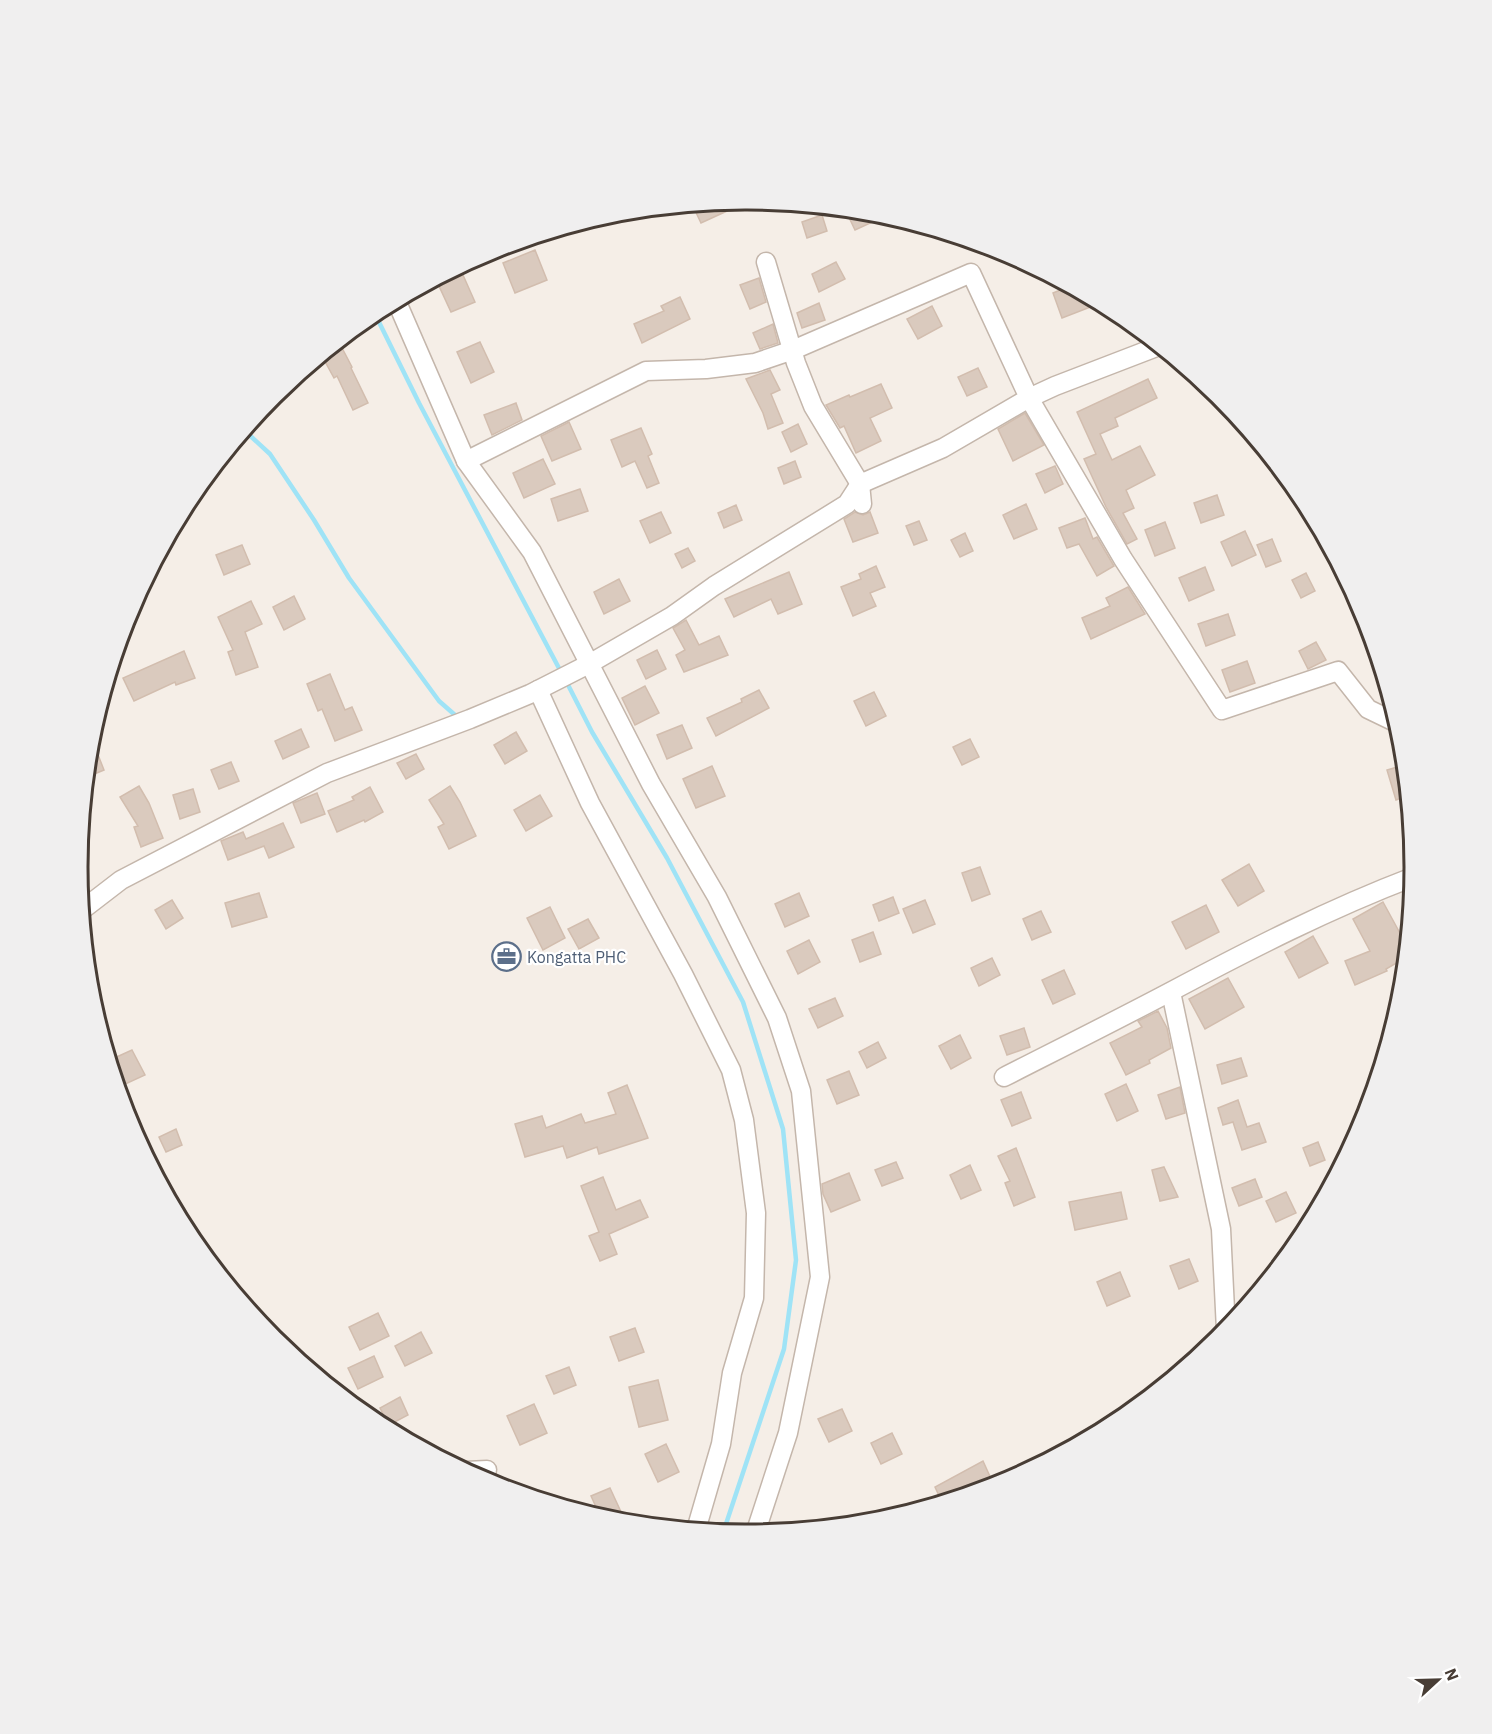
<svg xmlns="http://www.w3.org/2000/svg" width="1492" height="1734" viewBox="0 0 1492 1734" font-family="'IBM Plex Sans',sans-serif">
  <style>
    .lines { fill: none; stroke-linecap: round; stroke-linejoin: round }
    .stream { stroke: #9fe3f6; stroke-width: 4.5 }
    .building { fill: #dacabe; stroke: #d2bdae; stroke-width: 1.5 }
    .street-casing { stroke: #c4b6ab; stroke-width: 21 }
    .street { stroke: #fff; stroke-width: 18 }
    .labels { text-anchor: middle; stroke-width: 4.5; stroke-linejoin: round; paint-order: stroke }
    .service-label { font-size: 16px; fill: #4e5e75; stroke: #fff; text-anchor: start }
    .rim { fill: none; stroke: #483d35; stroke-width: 3 }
  </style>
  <rect width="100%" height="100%" fill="#f5eee7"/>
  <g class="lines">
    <!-- stream -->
    <g class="stream">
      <path d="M374 312 419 403 561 672"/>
      <path d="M244 430 270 454 314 520 349 578 439 701 455 715"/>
      <path d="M565 679 592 732 667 858 743 1002 783 1129 796 1260 784 1349 723 1533"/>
    </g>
  </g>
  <!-- building -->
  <g class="building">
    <path d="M723 201 727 211 701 223 692 204Z"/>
    <path d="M845 209 873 212 877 220 855 230Z"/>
    <path d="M822 215 827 231 807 238 802 222Z"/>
    <path d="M535 250 547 280 515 293 503 263Z"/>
    <path d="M836 262 845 279 819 292 812 274Z"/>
    <path d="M463 275 475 302 451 312 439 286Z"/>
    <path d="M759 278 766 302 750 309 740 285Z"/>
    <path d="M1070 286 1076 290 1101 303 1062 318 1053 293Z"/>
    <path d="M680 297 690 319 642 343 634 324 664 311 661 306Z"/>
    <path d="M819 303 825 320 802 328 797 313Z"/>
    <path d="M932 306 942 326 918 339 907 319Z"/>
    <path d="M773 324 778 343 760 349 753 333Z"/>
    <path d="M480 342 494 372 471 383 457 352Z"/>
    <path d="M341 346 352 367 351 368 368 403 353 410 337 376 334 378 322 356Z"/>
    <path d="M978 368 987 387 967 396 958 377Z"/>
    <path d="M770 370 780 390 771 394 783 423 768 429 763 413 746 379Z"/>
    <path d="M1148 379 1157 398 1115 418 1118 426 1100 434 1112 460 1140 446 1155 475 1126 490 1134 508 1123 513 1137 539 1127 544 1106 507 1084 459 1096 454 1077 412Z"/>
    <path d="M881 384 892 408 870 418 881 441 856 453 844 426 840 428 826 405 849 395 850 397Z"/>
    <path d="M516 403 522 420 492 435 484 415Z"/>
    <path d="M1025 413 1044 445 1013 461 998 429Z"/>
    <path d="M569 422 581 449 552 461 541 436Z"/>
    <path d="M798 424 807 444 791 452 782 432Z"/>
    <path d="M641 428 652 454 648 456 659 483 647 488 635 461 622 467 611 440Z"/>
    <path d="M543 459 555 484 524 498 513 473Z"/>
    <path d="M795 461 801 477 784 484 778 468Z"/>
    <path d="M1055 466 1063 484 1045 493 1036 474Z"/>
    <path d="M580 489 588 511 558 521 551 499Z"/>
    <path d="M1217 495 1224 515 1201 523 1194 503Z"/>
    <path d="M1026 504 1037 529 1014 539 1003 515Z"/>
    <path d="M736 505 742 520 724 528 718 513Z"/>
    <path d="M661 512 671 533 650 543 640 521Z"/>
    <path d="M855 512 863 515 870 512 878 533 853 542 844 519Z"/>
    <path d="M1085 518 1093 539 1097 537 1114 566 1097 576 1079 544 1067 548 1059 528Z"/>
    <path d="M919 521 927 540 914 545 906 526Z"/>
    <path d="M1165 522 1175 548 1155 556 1145 530Z"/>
    <path d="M1245 531 1256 555 1232 566 1221 542Z"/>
    <path d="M965 533 973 551 960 557 951 540Z"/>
    <path d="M1272 539 1281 561 1266 567 1257 545Z"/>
    <path d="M242 545 250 564 224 575 216 555Z"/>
    <path d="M688 548 695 561 682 568 675 554Z"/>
    <path d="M876 566 885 587 870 593 876 606 853 616 841 587 861 579 859 574Z"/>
    <path d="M1205 567 1214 590 1189 601 1179 578Z"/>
    <path d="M789 572 802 604 778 614 771 599 734 617 725 599Z"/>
    <path d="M1306 573 1315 591 1301 598 1292 580Z"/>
    <path d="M619 579 630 601 604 614 594 592Z"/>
    <path d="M1128 587 1145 614 1091 639 1082 618 1110 606 1106 598Z"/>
    <path d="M294 596 305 619 284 630 273 607Z"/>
    <path d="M251 601 262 624 245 632 258 667 236 675 228 652 233 650 218 617Z"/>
    <path d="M1228 614 1235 635 1206 646 1198 624Z"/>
    <path d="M686 620 699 645 719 636 728 655 684 672 676 655 685 650 673 628Z"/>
    <path d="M1316 642 1326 660 1308 669 1299 651Z"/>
    <path d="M657 650 666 669 646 679 637 660Z"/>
    <path d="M184 651 195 678 176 685 175 682 134 701 123 678Z"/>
    <path d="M1247 661 1255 683 1230 692 1222 670Z"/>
    <path d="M330 674 345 710 352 707 362 730 335 741 322 709 318 711 307 684Z"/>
    <path d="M645 686 659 713 635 725 622 698Z"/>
    <path d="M759 690 769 708 716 736 707 718 742 702 741 699Z"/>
    <path d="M874 692 886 716 866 726 854 701Z"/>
    <path d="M682 725 692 748 667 759 657 735Z"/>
    <path d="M301 729 309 747 283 759 275 741Z"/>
    <path d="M516 732 527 751 505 764 494 745Z"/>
    <path d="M91 737 104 770 87 777Z"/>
    <path d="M970 739 979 757 962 765 953 747Z"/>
    <path d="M416 754 424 769 406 779 397 763Z"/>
    <path d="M231 762 239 781 219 789 211 770Z"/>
    <path d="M1404 765 1407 796 1396 800 1387 770Z"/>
    <path d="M712 766 725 796 696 808 683 779Z"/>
    <path d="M139 786 149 803 163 838 141 847 134 827 138 826 120 797Z"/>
    <path d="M450 786 460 802 476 836 449 849 438 827 444 824 429 800Z"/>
    <path d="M370 787 383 812 365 822 364 820 337 832 328 811 354 800 352 797Z"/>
    <path d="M193 789 200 812 180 819 173 795Z"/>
    <path d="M317 793 325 814 301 823 293 803Z"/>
    <path d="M540 795 552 816 526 831 514 810Z"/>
    <path d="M283 823 294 847 269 858 264 846 228 860 221 841 243 832 246 839Z"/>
    <path d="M1249 864 1264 891 1238 906 1222 880Z"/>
    <path d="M980 867 990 894 972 901 962 873Z"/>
    <path d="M259 893 267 917 232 927 225 903Z"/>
    <path d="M799 893 809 916 785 927 775 904Z"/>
    <path d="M893 897 899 913 879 921 873 905Z"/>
    <path d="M172 900 183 918 166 929 155 910Z"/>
    <path d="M925 900 935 924 913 933 903 909Z"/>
    <path d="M1383 902 1401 935 1408 931 1405 958 1386 969 1387 971 1355 985 1345 961 1370 951 1353 919Z"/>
    <path d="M1206 905 1219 932 1186 949 1172 922Z"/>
    <path d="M550 907 565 938 543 950 527 918Z"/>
    <path d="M1041 911 1051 932 1032 940 1023 919Z"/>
    <path d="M588 919 599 938 579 949 568 929Z"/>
    <path d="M873 932 881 954 860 962 852 940Z"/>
    <path d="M1313 936 1328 963 1299 978 1285 952Z"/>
    <path d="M809 940 820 962 798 974 787 951Z"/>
    <path d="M992 958 1000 975 979 986 971 968Z"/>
    <path d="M1064 970 1075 994 1053 1004 1042 980Z"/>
    <path d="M1228 978 1244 1007 1205 1029 1189 999Z"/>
    <path d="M835 998 843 1016 818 1028 809 1009Z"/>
    <path d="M1158 1011 1167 1028 1171 1048 1149 1060 1150 1063 1126 1075 1110 1043 1142 1027 1138 1021Z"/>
    <path d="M1024 1028 1030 1047 1007 1055 1000 1036Z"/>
    <path d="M960 1035 971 1058 951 1069 939 1046Z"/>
    <path d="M878 1042 886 1058 867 1068 859 1052Z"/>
    <path d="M132 1050 145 1075 121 1086 110 1060Z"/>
    <path d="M1241 1058 1247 1076 1222 1084 1217 1065Z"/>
    <path d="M849 1071 859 1095 837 1104 827 1080Z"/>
    <path d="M1126 1084 1138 1111 1117 1121 1105 1094Z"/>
    <path d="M627 1085 648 1138 599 1154 597 1147 567 1158 563 1146 525 1157 515 1124 542 1116 546 1128 581 1114 585 1123 616 1114 608 1093Z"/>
    <path d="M1180 1087 1185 1113 1166 1119 1158 1095Z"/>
    <path d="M1021 1092 1031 1118 1012 1126 1001 1100Z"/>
    <path d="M1238 1100 1247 1127 1259 1123 1266 1142 1242 1150 1233 1122 1223 1125 1218 1108Z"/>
    <path d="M176 1129 182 1145 166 1152 159 1137Z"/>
    <path d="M1318 1142 1325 1160 1310 1166 1303 1148Z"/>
    <path d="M1016 1148 1035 1197 1014 1206 1005 1183 1010 1181 998 1156Z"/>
    <path d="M896 1162 903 1178 882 1186 875 1170Z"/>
    <path d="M970 1165 981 1190 961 1199 950 1175Z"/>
    <path d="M1164 1167 1178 1197 1160 1201 1152 1170Z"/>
    <path d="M849 1173 860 1200 831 1212 823 1194 822 1184Z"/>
    <path d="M603 1177 616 1210 640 1200 648 1217 609 1234 617 1254 600 1261 589 1236 599 1232 581 1186Z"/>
    <path d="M1255 1179 1262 1197 1239 1206 1232 1188Z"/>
    <path d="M1121 1192 1127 1219 1075 1230 1069 1202Z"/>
    <path d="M1286 1192 1296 1213 1276 1222 1266 1201Z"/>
    <path d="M1189 1259 1198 1281 1179 1289 1170 1266Z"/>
    <path d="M1120 1272 1130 1296 1107 1306 1097 1282Z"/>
    <path d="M378 1313 389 1336 360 1350 349 1327Z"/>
    <path d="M635 1328 644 1352 619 1361 610 1337Z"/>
    <path d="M421 1332 432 1353 405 1366 395 1346Z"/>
    <path d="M374 1356 383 1377 358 1389 348 1368Z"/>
    <path d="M569 1367 576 1385 554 1394 546 1376Z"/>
    <path d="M658 1380 668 1420 639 1427 629 1387Z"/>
    <path d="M400 1397 408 1415 389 1425 380 1408Z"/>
    <path d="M534 1404 547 1433 520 1445 507 1416Z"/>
    <path d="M842 1409 852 1431 829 1442 818 1419Z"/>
    <path d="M892 1433 902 1454 881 1464 871 1443Z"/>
    <path d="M666 1444 679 1472 658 1482 645 1454Z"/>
    <path d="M983 1461 992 1481 969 1492 970 1494 942 1502 935 1487Z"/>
    <path d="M610 1488 621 1512 606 1519 601 1518 591 1496Z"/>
  </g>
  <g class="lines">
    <defs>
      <g id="street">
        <path d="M766 262 796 363 813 406 860 484 862 504"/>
        <path d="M396 300 466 461 532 552 651 784 717 897 777 1018 801 1091 820 1277 788 1433 755 1534"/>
        <path d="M466 461 646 371 706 369 755 363 793 350 971 273 1029 398 1123 559 1222 710 1338 671 1368 709 1397 723"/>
        <path d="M538 690 590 803 683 974 731 1070 744 1120 756 1213 754 1298 732 1373 721 1444 696 1530"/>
        <path d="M82 910 121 880 327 773 470 719 530 694 589 664 672 616 714 586 847 504 860 484 943 448 1029 398 1055 386 1159 346"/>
        <path d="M1171 992 1221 1229 1226 1330"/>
        <path d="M1004 1077C1059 1049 1115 1021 1170 992 1249 950 1329 909 1413 877"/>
        <path d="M466 1471 487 1470"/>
      </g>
    </defs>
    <!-- street casing -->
    <use href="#street" class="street-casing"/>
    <!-- street -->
    <use href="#street" class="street"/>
  </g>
  <!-- icons -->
  <defs>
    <symbol id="office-ring" viewBox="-11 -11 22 22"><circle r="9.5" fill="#fff" stroke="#5c6f8a" stroke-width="1.5"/><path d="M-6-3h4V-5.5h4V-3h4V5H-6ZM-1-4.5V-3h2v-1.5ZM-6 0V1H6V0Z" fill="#5c6f8a"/></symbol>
  </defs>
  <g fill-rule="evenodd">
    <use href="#office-ring" x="490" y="940" width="33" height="33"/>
  </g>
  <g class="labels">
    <!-- service labels -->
    <g class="service-label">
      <text x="527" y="963">Kongatta PHC</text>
    </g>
  </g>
  <!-- crop -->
  <path d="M0 0H1492V1734H0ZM745 210H747A657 657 0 0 1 1404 867V867A657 657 0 0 1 747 1524H745A657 657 0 0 1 88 867V867A657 657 0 0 1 745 210Z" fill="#f0efef" fill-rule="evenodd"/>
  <path class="rim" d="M745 210H747A657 657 0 0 1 1404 867V867A657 657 0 0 1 747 1524H745A657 657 0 0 1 88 867V867A657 657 0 0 1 745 210Z"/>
  <!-- north arrow -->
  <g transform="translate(1438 1680) rotate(68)" stroke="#ffffff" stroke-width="4.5" paint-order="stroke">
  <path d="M0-4.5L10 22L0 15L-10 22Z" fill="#483d35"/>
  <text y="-9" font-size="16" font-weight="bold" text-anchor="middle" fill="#483d35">N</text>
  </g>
</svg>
